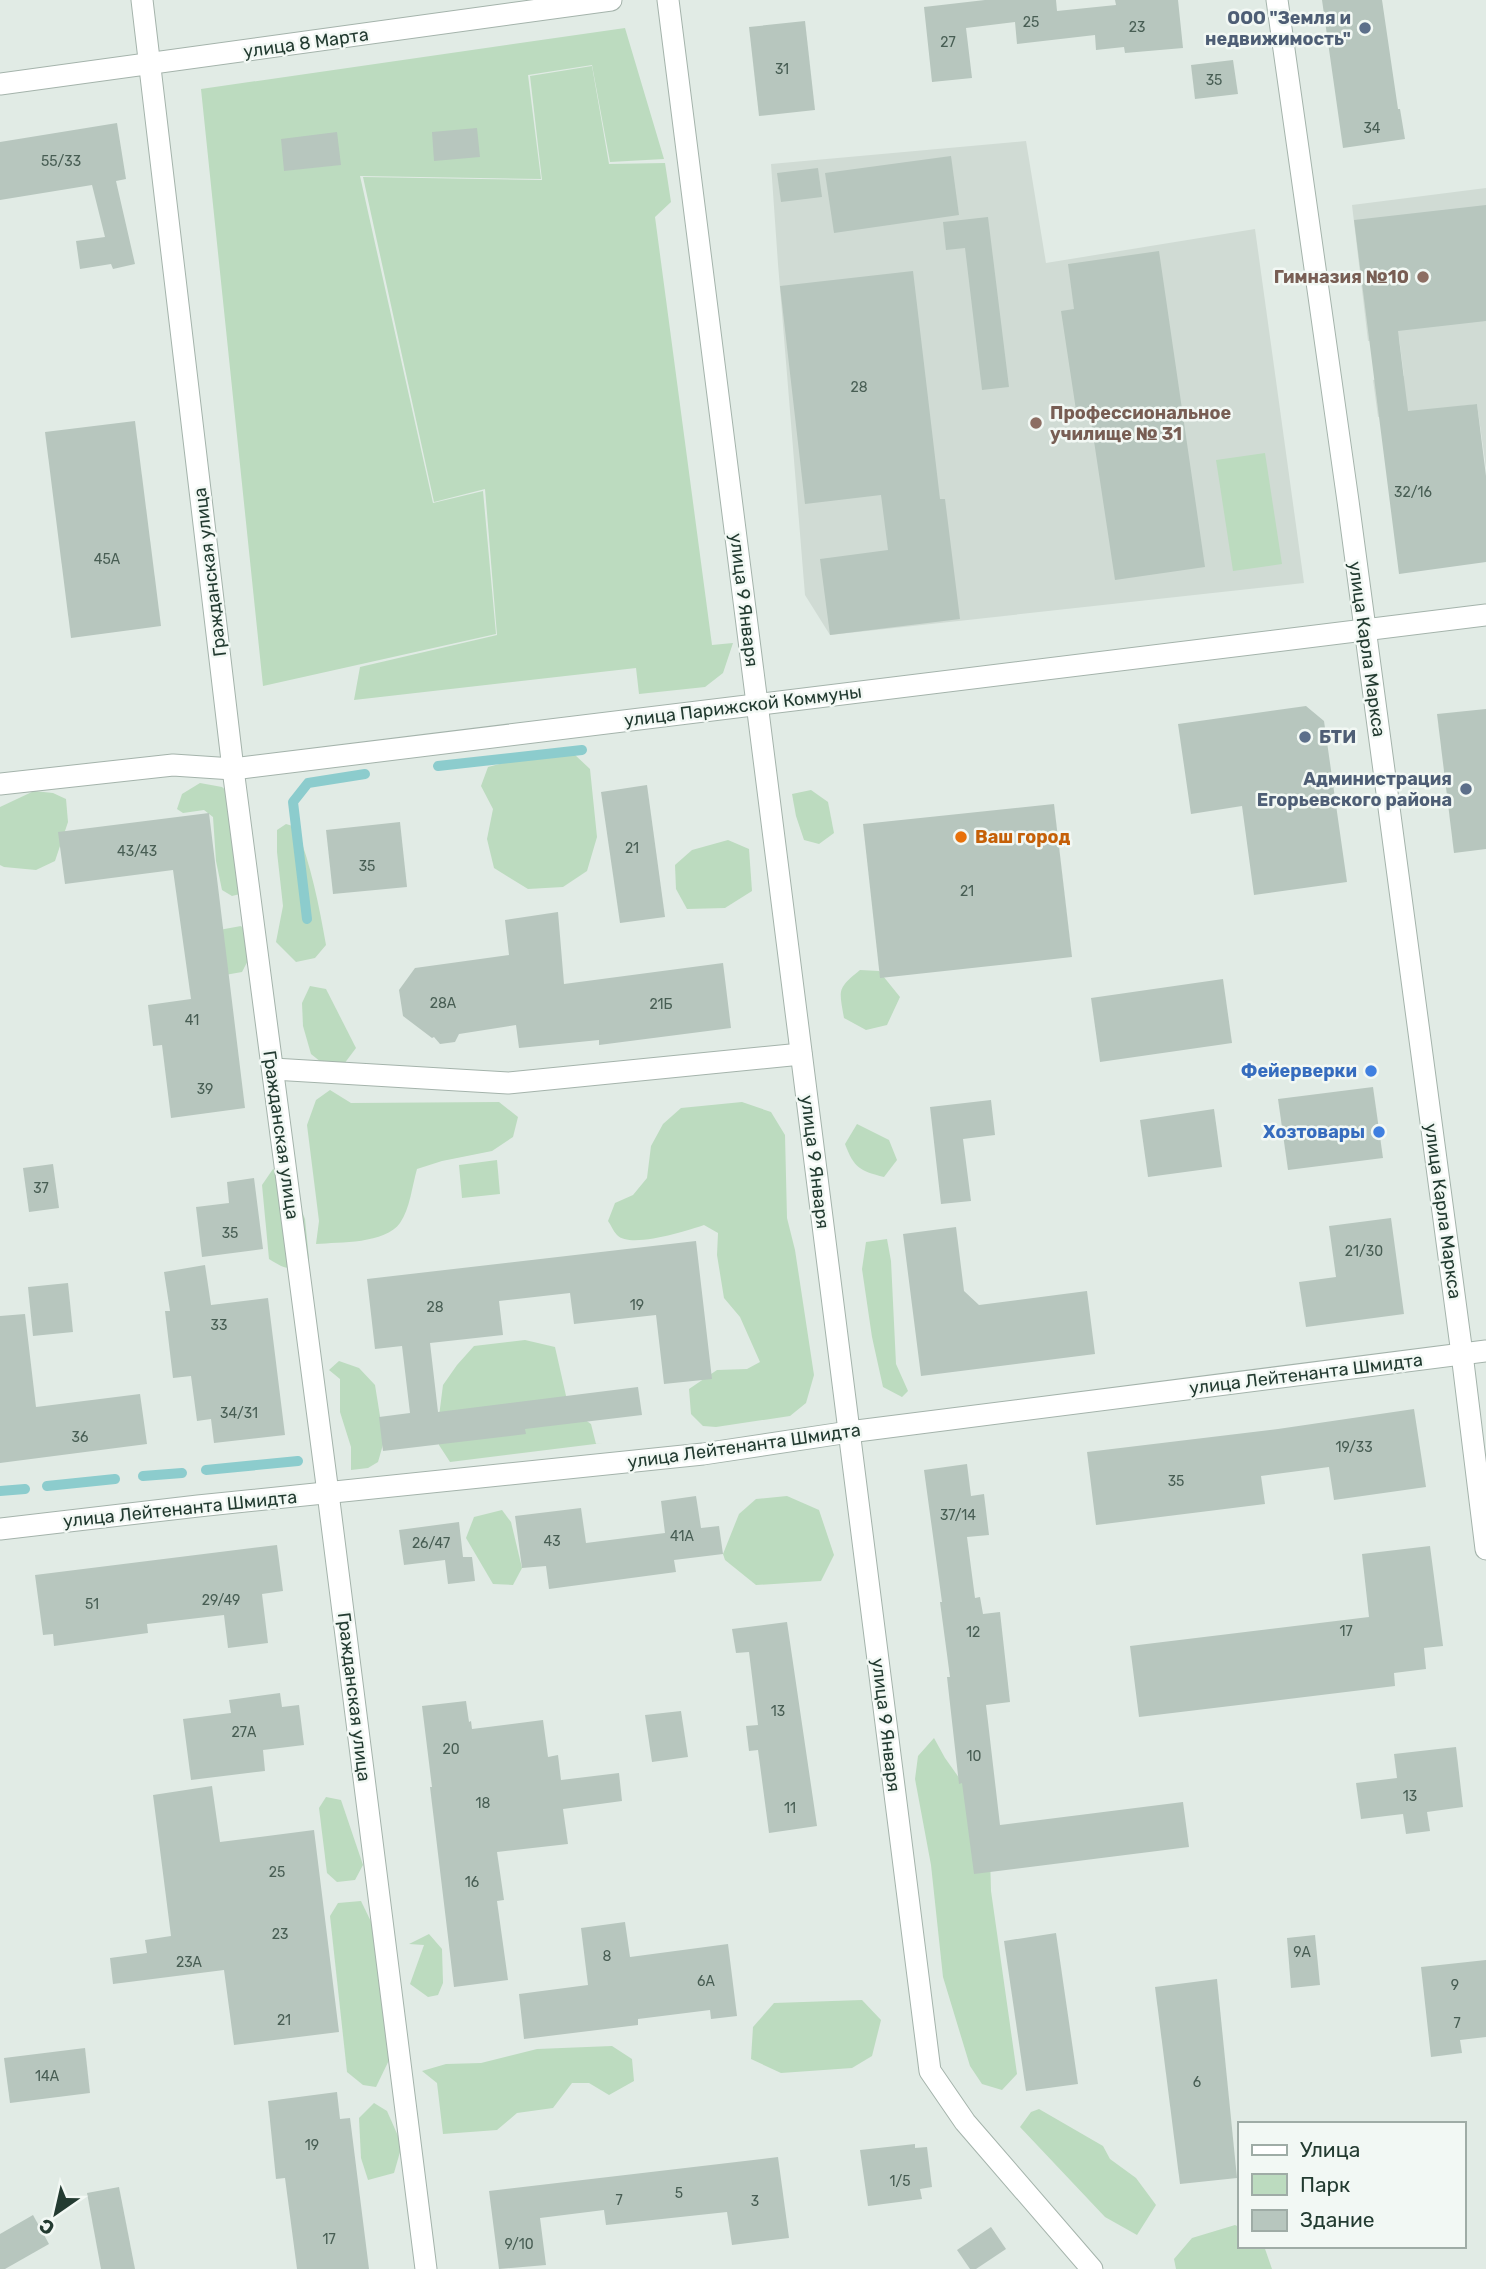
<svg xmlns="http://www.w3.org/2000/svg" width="1486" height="2269" viewBox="0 0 1486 2269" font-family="Rubik,sans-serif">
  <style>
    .built { fill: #d0dbd4 }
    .green { fill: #bcdbbf }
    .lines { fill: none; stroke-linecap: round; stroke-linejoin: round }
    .stream { stroke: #8ccccd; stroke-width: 10 }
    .building { fill: #b7c6be }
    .minor-casing { stroke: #a4b3ab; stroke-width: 23 }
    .minor { stroke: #fff; stroke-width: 21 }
    .service-dot { fill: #5c6f8a; stroke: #f2f8f4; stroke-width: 2.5 }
    .education-dot { fill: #8d6e63; stroke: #f2f8f4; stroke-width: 2.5 }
    .food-dot { fill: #e8710a; stroke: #f2f8f4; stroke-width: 2.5 }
    .shop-dot { fill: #3f7fe0; stroke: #f2f8f4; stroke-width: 2.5 }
    .labels { text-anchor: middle; stroke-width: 5; stroke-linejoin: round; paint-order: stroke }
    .number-label { font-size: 14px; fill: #485e54 }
    .service-label { font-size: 18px; font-weight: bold; fill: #4e5e75; stroke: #f2f8f4; text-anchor: end }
    .street-label { font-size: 18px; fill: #233b31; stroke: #f2f8f4 }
    .education-label { font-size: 18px; font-weight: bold; fill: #785e54; stroke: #f2f8f4; text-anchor: end }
    .food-label { font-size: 18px; font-weight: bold; fill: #c56008; stroke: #f2f8f4; text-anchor: start }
    .shop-label { font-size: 18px; font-weight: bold; fill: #366cbe; stroke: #f2f8f4; text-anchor: end }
  </style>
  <rect width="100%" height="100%" fill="#e1ebe5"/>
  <!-- built -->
  <g class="built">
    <path d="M1026 141 1046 263 1255 229 1304 583 830 635 805 595 778 264 771 164Z"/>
    <path d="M1486 188V468L1477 404 1378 417 1373 380 1404 376 1399 338 1368 341 1352 205Z"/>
  </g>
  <!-- green -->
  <g class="green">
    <path d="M625 28 664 159 610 162 592 65 528 75 541 179 360 176 433 503 483 491 496 634 263 686 201 89Z"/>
    <path d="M592 66 609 164 665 163 671 202 655 217 712 645 733 643 723 673 705 687 639 694 636 668 354 700 360 667 497 635 485 489 434 502 363 177 542 180 530 76Z"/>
    <path d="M1265 453 1282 564 1233 571 1216 460Z"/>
    <path d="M545 752 573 753 590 769 597 837 587 871 563 887 528 889 494 868 487 839 493 809 481 786 488 767Z"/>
    <path d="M200 783 222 787 241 804 240 894 232 896 222 890 216 861 213 817 204 810 183 813 177 809 182 794Z"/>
    <path d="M811 790 828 802 834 833 819 844 804 840 796 816 792 794Z"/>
    <path d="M34 791 53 793 66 799 68 822 55 861 36 870 4 867 0 865V807Z"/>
    <path d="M286 824 296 827C311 865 319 905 326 945L315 958 296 962 276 942 283 906 277 852V830Z"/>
    <path d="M728 840 749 849 752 891 725 908 687 909 676 889 675 865 692 850Z"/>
    <path d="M241 926 256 945 242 972 202 979 197 934Z"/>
    <path d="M860 970 879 971 900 997 887 1025 866 1030 844 1018C839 989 837 989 860 970Z"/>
    <path d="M310 986 326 989 356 1048 341 1068 326 1066 311 1054 303 1026 302 1003Z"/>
    <path d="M330 1090 351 1103 499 1102 518 1117 513 1137 492 1151 442 1161 417 1169C412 1186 410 1209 400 1223 385 1244 340 1242 316 1244L319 1221 307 1125 316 1100Z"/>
    <path d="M742 1102 771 1112 785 1135 787 1218 795 1250 814 1375 806 1403 790 1416 716 1427 703 1426 691 1414 689 1389 717 1370 747 1369 760 1362 740 1317 724 1298 717 1255 718 1233 704 1225C686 1231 630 1249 617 1235 613 1231 611 1225 608 1221L615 1203 633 1195 647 1178 651 1146 663 1124 681 1108Z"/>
    <path d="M857 1124 889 1140 897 1160 884 1177C860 1171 854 1168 845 1144Z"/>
    <path d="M497 1160 500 1194 462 1198 459 1165Z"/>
    <path d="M273 1169 286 1173 305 1219 309 1259C293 1272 286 1270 269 1259L262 1185Z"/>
    <path d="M887 1239 891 1261 896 1364 908 1391 902 1397 883 1387 872 1337 862 1269 866 1242Z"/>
    <path d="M525 1340 555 1347 569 1409 591 1424 596 1444 603 1443 450 1462 439 1445 438 1424 443 1385 457 1365 474 1346Z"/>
    <path d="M339 1361 359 1368 375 1385 384 1441 378 1462 368 1468 351 1470V1447L340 1412V1379L329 1370Z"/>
    <path d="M787 1496 819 1510 834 1555 821 1581 756 1585 725 1560 723 1554 739 1514 756 1499Z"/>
    <path d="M502 1510 511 1522 522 1568 513 1585 493 1584 466 1538 474 1517Z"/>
    <path d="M934 1738 945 1758 989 1820 991 1891 1017 2074 1002 2090 982 2084 970 2066 943 1977 931 1865 915 1779 918 1756Z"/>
    <path d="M326 1797 341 1800 363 1865 355 1880 337 1882 327 1873 319 1808Z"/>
    <path d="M361 1901 377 1934 392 2054 376 2087 363 2085 347 2072 330 1916 338 1903Z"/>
    <path d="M429 1934 442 1949 443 1983 438 1995 428 1997 410 1984 424 1945 409 1944Z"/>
    <path d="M862 2000 881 2020 872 2056 852 2068 781 2073 751 2059 753 2027 774 2003Z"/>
    <path d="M612 2046 632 2059 634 2081 609 2095 589 2083H572L553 2108 517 2113 497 2130 443 2134 437 2083 422 2071 446 2064 481 2063 537 2049Z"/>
    <path d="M374 2103 387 2111 402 2145 394 2173 368 2180 361 2158 359 2118Z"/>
    <path d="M1039 2109 1103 2146 1110 2159 1136 2178 1156 2205 1137 2235 1105 2217 1020 2127 1031 2112Z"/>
    <path d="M1235 2225 1239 2227V2246H1264L1272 2269H1176L1174 2259 1192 2238Z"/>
  </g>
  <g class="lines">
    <!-- stream -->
    <g class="stream">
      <path d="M438 766 582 750"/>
      <path d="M307 919 293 802 308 783 365 774"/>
      <path d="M206 1470 298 1461"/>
      <path d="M143 1476 182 1473"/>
      <path d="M47 1486 115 1479"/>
      <path d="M0 1491 25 1489"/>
    </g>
  </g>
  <!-- building -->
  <g class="building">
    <path d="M985 0H1056L1057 11 1116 5 1115 0H1178L1183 48 1125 53 1124 47 1096 50 1095 35 1017 44 1015 22 966 28 972 78 932 82 924 7Z"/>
    <path d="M1322 0H1382L1398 109H1400L1405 139 1343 148Z"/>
    <path d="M805 21 815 110 759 116 749 27Z"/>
    <path d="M1233 60 1238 94 1195 99 1191 65Z"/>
    <path d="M117 123 126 179 116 181 135 264 113 269 111 264 80 269 76 241 105 237 92 185 0 200V142Z"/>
    <path d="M477 128 480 157 434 161 432 132Z"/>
    <path d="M337 132 341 165 284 171 281 139Z"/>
    <path d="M951 156 959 215 834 233 825 173Z"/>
    <path d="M818 168 822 197 781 202 777 173Z"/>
    <path d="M1486 205V321L1398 331 1408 411 1477 404 1486 476V562L1399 574 1354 220Z"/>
    <path d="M988 217 1009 387 982 390 965 248 946 250 943 222Z"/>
    <path d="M1159 251 1205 567 1115 580 1089 408 1076 410 1061 311 1074 309 1068 264Z"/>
    <path d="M913 271 940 499H945L960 619 830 635 820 559 888 550 881 495 805 504 780 286Z"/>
    <path d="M135 421 161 626 71 638 45 432Z"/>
    <path d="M1306 706 1324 721 1347 882 1254 895 1242 806 1191 814 1178 724Z"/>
    <path d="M1486 709V849L1454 853 1437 714Z"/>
    <path d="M647 785 665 917 620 923 601 792Z"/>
    <path d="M1054 804 1072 957 880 978 863 824Z"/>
    <path d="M209 813 245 1108 171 1118 162 1045 153 1046 148 1005 191 999 173 870 65 884 58 832Z"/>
    <path d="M400 822 407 887 333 894 326 830Z"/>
    <path d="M558 912 564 984 723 963 731 1028 599 1045V1040L519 1048 516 1025 459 1034 455 1042 440 1044 434 1037 432 1038 403 1016 399 990 415 968 509 955 505 920Z"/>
    <path d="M1223 979 1232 1043 1100 1062 1091 998Z"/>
    <path d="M1373 1087 1383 1158 1288 1170 1278 1099Z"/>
    <path d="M991 1100 995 1135 963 1139 971 1201 941 1204 930 1107Z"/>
    <path d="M1214 1109 1222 1167 1148 1177 1140 1120Z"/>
    <path d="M53 1164 59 1208 29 1212 23 1168Z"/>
    <path d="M254 1178 263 1249 202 1257 196 1207 229 1203 227 1182Z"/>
    <path d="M1391 1218 1404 1314 1306 1327 1299 1282 1336 1277 1329 1226Z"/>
    <path d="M956 1227 964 1291 979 1305 1087 1291 1095 1354 921 1376 903 1234Z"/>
    <path d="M696 1241 712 1379 664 1384 656 1315 574 1324 570 1293 499 1301 503 1335 430 1343 438 1412 638 1387 642 1415 525 1429 526 1434 383 1451 379 1417 410 1413 402 1346 375 1349 367 1279Z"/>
    <path d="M205 1265 211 1305 268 1298 285 1435 214 1443 211 1419 197 1421 191 1376 173 1378 165 1311H170L164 1272Z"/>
    <path d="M68 1283 73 1332 33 1336 28 1287Z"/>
    <path d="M25 1314 36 1407 140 1394 147 1444 0 1463V1316Z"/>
    <path d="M1414 1409 1426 1487 1334 1500 1329 1467 1261 1476 1265 1504 1096 1525 1087 1452 1278 1429Z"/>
    <path d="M967 1464 971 1496 984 1494 989 1535 967 1537 975 1598 980 1597 983 1614 1000 1612 1010 1702 986 1705 1000 1825 1183 1802 1189 1847 974 1874 962 1783 959 1784 947 1677H950L940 1602H942L924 1470Z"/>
    <path d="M696 1496 701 1528 719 1526 723 1554 674 1560 676 1572 549 1589 546 1566 522 1568 515 1516 581 1508 586 1543 665 1533 661 1501Z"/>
    <path d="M459 1522 463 1557H472L475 1581 448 1584 445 1560 404 1565 399 1530Z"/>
    <path d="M277 1545 283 1591 262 1594 268 1643 228 1648 224 1615 147 1624 148 1633 54 1646 53 1634 43 1635 35 1575Z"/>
    <path d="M1430 1546 1443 1646 1424 1648 1426 1669 1394 1673 1395 1686 1139 1717 1130 1646 1369 1617 1362 1554Z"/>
    <path d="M787 1622 817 1826 769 1833 758 1750 749 1751 746 1726 758 1725 749 1652 736 1653 732 1629Z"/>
    <path d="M280 1693 282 1707 299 1705 304 1745 263 1750 265 1771 191 1780 183 1719 231 1713 229 1700Z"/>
    <path d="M466 1701 469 1722 471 1721 472 1729 543 1720 548 1757 558 1755 561 1780 619 1773 622 1801 563 1809 568 1844 497 1852 504 1900 497 1901 508 1980 454 1987 430 1787H432L422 1706Z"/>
    <path d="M681 1711 688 1757 652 1762 645 1715Z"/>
    <path d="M1456 1747 1463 1807 1427 1812 1430 1831 1406 1834 1403 1814 1361 1819 1356 1783 1397 1778 1394 1754Z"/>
    <path d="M212 1786 220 1842 314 1830 339 2032 234 2045 224 1970 113 1984 110 1958 147 1953 145 1940 171 1936 153 1795Z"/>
    <path d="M625 1922 630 1957 728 1944 737 2016 711 2019 710 2010 638 2019V2025L524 2039 519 1994 588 1985 581 1928Z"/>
    <path d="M1056 1933 1078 2084 1026 2091 1004 1941Z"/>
    <path d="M1315 1935 1320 1985 1291 1988 1287 1938Z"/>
    <path d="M1486 1960V2037L1460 2040 1462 2053 1431 2057 1421 1967Z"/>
    <path d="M1217 1979 1237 2178 1180 2184 1155 1987Z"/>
    <path d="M85 2048 90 2093 10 2103 4 2058Z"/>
    <path d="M337 2092 340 2119 350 2118 369 2269H297L285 2178 276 2179 268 2101Z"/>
    <path d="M915 2144V2148L927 2147 932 2187 920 2189 922 2199 868 2206 860 2150Z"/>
    <path d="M778 2157 789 2238 732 2245 727 2212 606 2225 604 2210 540 2218 546 2265 499 2269 489 2191Z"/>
    <path d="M119 2187 135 2269H101L87 2193Z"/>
    <path d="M33 2215 49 2244 5 2269H0V2234Z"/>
    <path d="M991 2227 1006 2249 976 2269H970L957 2250Z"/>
  </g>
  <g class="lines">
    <defs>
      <g id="minor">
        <path d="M142 0 233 769 328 1493 426 2269"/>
        <path d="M668 0 930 2071 965 2122 1092 2269"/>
        <path d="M1277 0 1348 501 1462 1354 1486 1549"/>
        <path d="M0 84 611 0"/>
        <path d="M0 784 173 765 233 769 1486 615"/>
        <path d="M273 1069 508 1083 801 1054"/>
        <path d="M0 1529 198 1506 703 1454 849 1432 1486 1351"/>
      </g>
    </defs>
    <!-- minor casing -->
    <use href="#minor" class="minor-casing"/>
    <!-- minor -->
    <use href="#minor" class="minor"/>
  </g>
  <!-- markers -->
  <g class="service-dot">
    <circle cx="1365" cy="28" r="7"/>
    <circle cx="1305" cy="737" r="7"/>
    <circle cx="1466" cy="789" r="7"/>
  </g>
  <g class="education-dot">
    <circle cx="1423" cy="277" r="7"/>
    <circle cx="1036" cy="423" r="7"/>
  </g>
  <circle class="food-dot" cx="961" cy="837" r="7"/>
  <g class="shop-dot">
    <circle cx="1371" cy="1071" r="7"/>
    <circle cx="1379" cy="1132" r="7"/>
  </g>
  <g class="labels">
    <!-- number labels -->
    <g class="number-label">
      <text x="1031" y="27">25</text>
      <text x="1137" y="32">23</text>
      <text x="948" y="47">27</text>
      <text x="782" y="74">31</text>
      <text x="1214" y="85">35</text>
      <text x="1372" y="133">34</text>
      <text x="61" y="166">55/33</text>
      <text x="859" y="392">28</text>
      <text x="1413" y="497">32/16</text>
      <text x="107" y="564">45А</text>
      <text x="632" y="853">21</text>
      <text x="137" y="856">43/43</text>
      <text x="367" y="871">35</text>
      <text x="967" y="896">21</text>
      <text x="443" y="1008">28А</text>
      <text x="661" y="1009">21Б</text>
      <text x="192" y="1025">41</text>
      <text x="205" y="1094">39</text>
      <text x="41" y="1193">37</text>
      <text x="230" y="1238">35</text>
      <text x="1364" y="1256">21/30</text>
      <text x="637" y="1310">19</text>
      <text x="435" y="1312">28</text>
      <text x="219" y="1330">33</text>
      <text x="239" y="1418">34/31</text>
      <text x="80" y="1442">36</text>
      <text x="1354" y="1452">19/33</text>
      <text x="1176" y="1486">35</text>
      <text x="958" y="1520">37/14</text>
      <text x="682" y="1541">41А</text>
      <text x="552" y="1546">43</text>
      <text x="431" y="1548">26/47</text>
      <text x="221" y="1605">29/49</text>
      <text x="92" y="1609">51</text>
      <text x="1346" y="1636">17</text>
      <text x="973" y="1637">12</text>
      <text x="778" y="1716">13</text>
      <text x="244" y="1737">27А</text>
      <text x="451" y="1754">20</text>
      <text x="974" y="1761">10</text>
      <text x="1410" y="1801">13</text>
      <text x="483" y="1808">18</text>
      <text x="790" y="1813">11</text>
      <text x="277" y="1877">25</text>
      <text x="472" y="1887">16</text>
      <text x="280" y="1939">23</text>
      <text x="1302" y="1957">9А</text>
      <text x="607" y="1961">8</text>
      <text x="189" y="1967">23А</text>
      <text x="706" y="1986">6А</text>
      <text x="1455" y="1990">9</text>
      <text x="284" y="2025">21</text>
      <text x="1457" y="2028">7</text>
      <text x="47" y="2081">14А</text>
      <text x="1197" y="2087">6</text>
      <text x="312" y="2150">19</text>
      <text x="900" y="2186">1/5</text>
      <text x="679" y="2198">5</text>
      <text x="619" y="2205">7</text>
      <text x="755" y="2206">3</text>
      <text x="329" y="2244">17</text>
      <text x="519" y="2249">9/10</text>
    </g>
    <!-- service labels -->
    <g class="service-label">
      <text x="1351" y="24">ООО "Земля и<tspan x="1351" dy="21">недвижимость"</tspan></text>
      <text x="1319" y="743" text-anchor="start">БТИ</text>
      <text x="1452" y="785">Администрация<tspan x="1452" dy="21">Егорьевского района</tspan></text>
    </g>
    <!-- street labels -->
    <g class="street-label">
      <text transform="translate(306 43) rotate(-8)" y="6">улица 8 Марта</text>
      <text transform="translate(210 572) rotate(-97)" y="6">Гражданская улица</text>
      <text transform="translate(744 600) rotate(83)" y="6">улица 9 Января</text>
      <text transform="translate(1367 649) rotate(82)" y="6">улица Карла Маркса</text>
      <text transform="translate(743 706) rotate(-7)" y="6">улица Парижской Коммуны</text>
      <text transform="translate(281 1135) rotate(82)" y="6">Гражданская улица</text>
      <text transform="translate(815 1162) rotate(83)" y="6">улица 9 Января</text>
      <text transform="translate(1443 1211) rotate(82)" y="6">улица Карла Маркса</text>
      <text transform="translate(1306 1374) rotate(-7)" y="6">улица Лейтенанта Шмидта</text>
      <text transform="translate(744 1446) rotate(-8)" y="6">улица Лейтенанта Шмидта</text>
      <text transform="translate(180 1509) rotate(-6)" y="6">улица Лейтенанта Шмидта</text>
      <text transform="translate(354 1697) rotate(83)" y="6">Гражданская улица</text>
      <text transform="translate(886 1725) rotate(83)" y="6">улица 9 Января</text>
    </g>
    <!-- education labels -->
    <g class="education-label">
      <text x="1409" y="283">Гимназия №10</text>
      <text x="1050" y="419" text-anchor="start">Профессиональное<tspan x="1050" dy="21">училище № 31</tspan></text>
    </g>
    <!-- food labels -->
    <g class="food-label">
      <text x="975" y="843">Ваш город</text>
    </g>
    <!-- shop labels -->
    <g class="shop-label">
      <text x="1357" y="1077">Фейерверки</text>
      <text x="1365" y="1138">Хозтовары</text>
    </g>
  </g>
  <!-- legend -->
  <rect x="1238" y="2122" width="228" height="126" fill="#f2f8f4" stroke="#9faca6" stroke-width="2"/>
  <rect x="1252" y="2145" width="35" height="10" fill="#ffffff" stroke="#9faca6" stroke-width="2"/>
  <text x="1300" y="2157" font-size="21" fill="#233b31">Улица</text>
  <rect x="1252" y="2174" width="35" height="21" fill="#bcdbbf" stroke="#9faca6" stroke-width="2"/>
  <text x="1300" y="2192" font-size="21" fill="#233b31">Парк</text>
  <rect x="1252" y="2210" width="35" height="21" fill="#b7c6be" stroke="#9faca6" stroke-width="2"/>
  <text x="1300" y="2227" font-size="21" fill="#233b31">Здание</text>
  <!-- north arrow -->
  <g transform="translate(56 2213) rotate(214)" stroke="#f2f8f4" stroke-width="5" paint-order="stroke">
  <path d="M0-5L12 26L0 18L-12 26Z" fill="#233b31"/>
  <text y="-10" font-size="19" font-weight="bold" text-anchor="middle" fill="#233b31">С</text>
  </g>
</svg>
